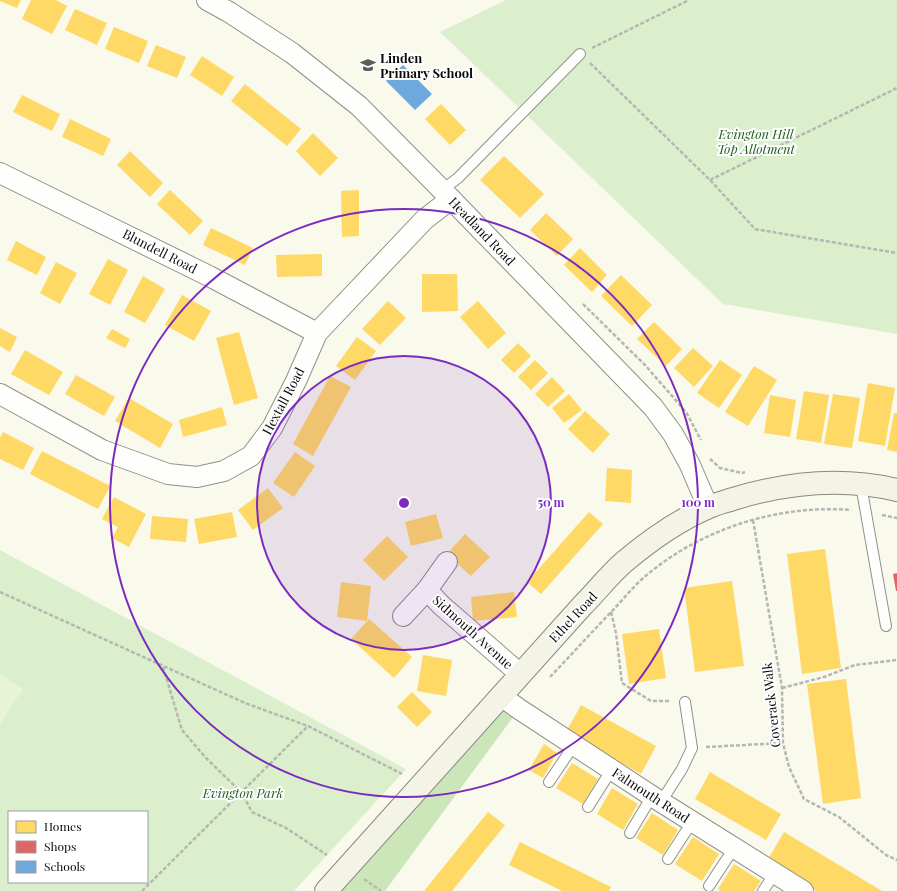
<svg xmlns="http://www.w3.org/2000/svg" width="897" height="891" viewBox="0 0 897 891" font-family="'Playfair Display',serif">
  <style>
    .green { fill: #dcefcc; fill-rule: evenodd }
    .forest { fill: #cbe7ba }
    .pitch { fill: #e7f4d5 }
    .homes { fill: #ffd966 }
    .shops { fill: #e06666 }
    .schools { fill: #6fa8dc }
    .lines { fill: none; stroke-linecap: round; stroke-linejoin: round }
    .lane-casing { stroke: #91918b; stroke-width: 12 }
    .street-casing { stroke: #91918b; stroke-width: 22 }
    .secondary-casing { stroke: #888882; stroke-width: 24 }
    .path { stroke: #b6b6b4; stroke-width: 2.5; stroke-dasharray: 4 2; stroke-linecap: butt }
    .lane { stroke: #fefefc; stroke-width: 10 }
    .street { stroke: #fefefc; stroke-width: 20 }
    .secondary { stroke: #f3f4e6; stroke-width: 22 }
    .ring { fill: none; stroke: #7b2cbf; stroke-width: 2 }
    .labels { text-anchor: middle; stroke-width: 4; stroke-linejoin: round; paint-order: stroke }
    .poi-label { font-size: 13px; font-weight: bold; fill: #090909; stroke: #fff; text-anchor: start }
    .park-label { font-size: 13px; font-style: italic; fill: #1f5f1c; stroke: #fff }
    .street-label { font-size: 13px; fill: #090909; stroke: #fff }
    .centre { fill: #7b2cbf; stroke: #fff; stroke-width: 2 }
    .ring-label { font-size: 12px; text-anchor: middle; font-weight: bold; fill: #7b2cbf; stroke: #fff; stroke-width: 4; stroke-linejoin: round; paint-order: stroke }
  </style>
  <rect width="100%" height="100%" fill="#f9f9ec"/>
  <!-- green -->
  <g class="green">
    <path d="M506 0H897V334L723 304 440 32Z"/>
    <path d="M0 550 406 769 294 891H0ZM9 812H147V882H9Z"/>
  </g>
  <!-- forest -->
  <path class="forest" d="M501 696 519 709 385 891H330Z"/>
  <!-- pitch -->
  <path class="pitch" d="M0 674 23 689 0 724Z"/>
  <!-- homes -->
  <g class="homes">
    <path d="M0 0H21L17 8 0 1Z"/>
    <path d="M31 0H56L67 6 52 34 22 19Z"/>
    <path d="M75 9 107 23 97 45 65 30Z"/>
    <path d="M114 27 148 41 139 63 105 49Z"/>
    <path d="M156 45 186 57 177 78 147 66Z"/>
    <path d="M202 56 234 77 222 96 190 75Z"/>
    <path d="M245 84 301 129 287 146 231 101Z"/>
    <path d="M22 95 60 114 52 131 13 112Z"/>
    <path d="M441 104 466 130 450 145 425 119Z"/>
    <path d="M70 119 111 139 103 156 62 137Z"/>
    <path d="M313 133 338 158 320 176 296 151Z"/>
    <path d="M130 151 163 183 150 197 117 165Z"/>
    <path d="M504 156 544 194 520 218 480 180Z"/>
    <path d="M170 190 203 221 190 235 157 204Z"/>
    <path d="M359 190V236L342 237 341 191Z"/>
    <path d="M546 213 573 239 557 256 530 230Z"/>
    <path d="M211 228 253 248 245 265 203 245Z"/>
    <path d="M16 241 46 257 37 275 7 260Z"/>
    <path d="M580 248 607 275 592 292 564 265Z"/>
    <path d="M322 254V276L277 277 276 255Z"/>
    <path d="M108 259 128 270 110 305 89 294Z"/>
    <path d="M56 262 77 273 60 304 40 293Z"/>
    <path d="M422 274H457L458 311 422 312Z"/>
    <path d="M621 275 652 305 632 326 601 296Z"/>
    <path d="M143 276 165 289 145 323 124 312Z"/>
    <path d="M182 295 211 311 194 341 165 325Z"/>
    <path d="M388 301 406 318 380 345 362 329Z"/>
    <path d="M478 301 506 333 488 349 460 317Z"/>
    <path d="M654 322 682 349 666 366 637 339Z"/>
    <path d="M0 328 17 337 10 352 0 346Z"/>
    <path d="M112 329 130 339 125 348 106 338Z"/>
    <path d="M239 332 258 398 234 405 216 338Z"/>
    <path d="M357 337 376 351 355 380 336 366Z"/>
    <path d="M518 343 531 356 514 373 501 360Z"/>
    <path d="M693 348 713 366 694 387 674 368Z"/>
    <path d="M25 350 63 372 49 395 11 374Z"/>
    <path d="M535 360 548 373 531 390 518 377Z"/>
    <path d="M720 360 742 375 719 408 697 393Z"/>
    <path d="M754 366 777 380 748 426 725 412Z"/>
    <path d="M76 375 115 397 104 416 65 394Z"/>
    <path d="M330 376 351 387 313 456 293 444Z"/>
    <path d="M552 377 565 391 548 407 535 394Z"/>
    <path d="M868 383 895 388 885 446 858 441Z"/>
    <path d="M804 391 829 395 821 443 796 439Z"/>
    <path d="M569 394 582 410 564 423 552 408Z"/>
    <path d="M833 394 860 398 852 448 824 444Z"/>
    <path d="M770 395 796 400 790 437 764 433Z"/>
    <path d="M129 398 173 424 160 448 115 421Z"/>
    <path d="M222 407 227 425 183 437 179 420Z"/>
    <path d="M585 411 610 434 593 453 568 429Z"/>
    <path d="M894 413H897V452L887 450Z"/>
    <path d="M3 432 34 448 23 470 0 459V438Z"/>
    <path d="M42 451 110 486 98 509 30 474Z"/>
    <path d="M295 452 315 466 294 497 273 483Z"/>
    <path d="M607 468 632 470 631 503 605 501Z"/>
    <path d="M268 488 283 508 253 530 238 510Z"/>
    <path d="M114 497 146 514 129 547 112 538 118 527 102 519Z"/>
    <path d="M232 512 237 537 199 544 194 519Z"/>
    <path d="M589 512 603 524 541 594 527 582Z"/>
    <path d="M436 514 443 538 411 546 405 522Z"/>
    <path d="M152 516 188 519 186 542 150 539Z"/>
    <path d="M465 534 490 557 471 576 447 554Z"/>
    <path d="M387 536 408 557 384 581 363 560Z"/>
    <path d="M825 549 841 668 802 674 787 554Z"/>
    <path d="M732 581 744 666 695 672 684 588Z"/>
    <path d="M341 582 371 586 367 621 337 617Z"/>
    <path d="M514 592 517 617 473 621 471 597Z"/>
    <path d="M369 619 412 657 394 678 351 639Z"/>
    <path d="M659 629 666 678 629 684 622 634Z"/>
    <path d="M423 655 452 660 446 696 417 691Z"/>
    <path d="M846 679 861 798 823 804 807 684Z"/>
    <path d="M412 692 432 712 417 727 397 707Z"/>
    <path d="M581 705 656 746 641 774 566 732Z"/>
    <path d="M544 744 557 753 543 778 529 770Z"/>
    <path d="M572 763 598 779 583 804 556 788Z"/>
    <path d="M710 772 781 814 766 840 695 799Z"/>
    <path d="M612 788 638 804 623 830 597 814Z"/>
    <path d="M488 812 505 825 452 891H424Z"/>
    <path d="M652 813 678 830 663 855 636 838Z"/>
    <path d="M784 832 882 891H816L767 861Z"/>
    <path d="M693 837 719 854 702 881 675 864Z"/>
    <path d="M520 842 611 887 609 891H562L509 865Z"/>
    <path d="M734 864 761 881 754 891H721L718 889Z"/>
  </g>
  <!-- shops -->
  <path class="shops" d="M897 573V591H896L893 574Z"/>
  <!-- schools -->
  <path class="schools" d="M403 65 432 94 415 110 386 81Z"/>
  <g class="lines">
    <defs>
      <g id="lane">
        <path d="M442 190 458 178 580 54"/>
        <path d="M861 485 886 626"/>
        <path d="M549 782 574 745"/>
        <path d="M661 802 682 769 692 748 685 702"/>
        <path d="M588 807 612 769"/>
        <path d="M630 833 652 796"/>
        <path d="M668 859 692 822"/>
        <path d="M709 886 734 848"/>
        <path d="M763 891 775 873"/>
      </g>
      <g id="street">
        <path d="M207 0 229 12 292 53 359 106 451 199 653 407 673 434 690 465 708 507"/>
        <path d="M0 173 209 276 317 333"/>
        <path d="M0 394 102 450 168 474 197 477 224 471 251 456 272 428 296 381 317 333 425 219 451 199"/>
        <path d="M427 590 441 605 520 674"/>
        <path d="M403 616 427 590 447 562"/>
        <path d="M501 696 519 709 661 802 803 891"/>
      </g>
      <path id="secondary" d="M326 891 582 606C596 592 609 575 624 562 649 541 677 521 707 508 715 504 724 502 733 499 785 483 843 477 897 490"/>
    </defs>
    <!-- lane casing -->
    <use href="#lane" class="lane-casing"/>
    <!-- street casing -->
    <use href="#street" class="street-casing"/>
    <!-- secondary casing -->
    <use href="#secondary" class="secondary-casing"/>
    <!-- path -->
    <g class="path">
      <path d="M592 48 689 0"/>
      <path d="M590 63 710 180 755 229 897 253"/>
      <path d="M710 180 897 88"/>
      <path d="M583 304 645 365 686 412 701 440"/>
      <path d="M710 459 720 468 742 473 745 472"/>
      <path d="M882 515 897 518"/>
      <path d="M753 520 782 688 783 743 789 767 804 799 839 817 886 855 897 860"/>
      <path d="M0 592 245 703 308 726 402 774"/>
      <path d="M611 612 616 633 622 683 651 701H671"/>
      <path d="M163 667 182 730 206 758 241 792 252 812 286 828 327 855"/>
      <path d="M550 677C571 655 591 633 612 611 622 601 631 589 641 580 697 530 777 504 851 510"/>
      <path d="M782 688 824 677 855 665 897 660"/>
      <path d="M706 747 783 743"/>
      <path d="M364 879 381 891"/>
      <path d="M142 891 308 726"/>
    </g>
    <!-- lane -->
    <use href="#lane" class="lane"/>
    <!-- street -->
    <use href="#street" class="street"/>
    <!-- secondary -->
    <use href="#secondary" class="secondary"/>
  </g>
  <!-- distance rings -->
  <circle cx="404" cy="503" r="147" fill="#7b2cbf" fill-opacity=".12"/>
  <g class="ring">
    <circle cx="404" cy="503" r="147"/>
    <circle cx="404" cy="503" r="294"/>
  </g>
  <!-- icons -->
  <defs>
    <symbol id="school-bare" viewBox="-9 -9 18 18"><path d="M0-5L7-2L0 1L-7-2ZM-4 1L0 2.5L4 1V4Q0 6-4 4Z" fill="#5d5d58" stroke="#fff" stroke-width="2.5" paint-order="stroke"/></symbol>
  </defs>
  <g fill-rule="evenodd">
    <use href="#school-bare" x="357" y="54" width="22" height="22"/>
  </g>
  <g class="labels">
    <!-- poi labels -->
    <g class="poi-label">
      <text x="380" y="63">Linden<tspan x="380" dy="15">Primary School</tspan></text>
    </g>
    <!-- park labels -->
    <g class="park-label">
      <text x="756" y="139">Evington Hill<tspan x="756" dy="15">Top Allotment</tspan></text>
      <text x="243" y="798">Evington Park</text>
    </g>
    <!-- street labels -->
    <g class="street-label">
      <text transform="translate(482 231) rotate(46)" y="5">Headland Road</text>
      <text transform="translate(160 251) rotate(27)" y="5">Blundell Road</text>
      <text transform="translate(283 401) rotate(-62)" y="5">Hextall Road</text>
      <text transform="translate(573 617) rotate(-47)" y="5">Ethel Road</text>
      <text transform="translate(473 632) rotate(42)" y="5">Sidmouth Avenue</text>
      <text transform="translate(771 705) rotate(-96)" y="5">Coverack Walk</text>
      <text transform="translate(651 795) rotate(33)" y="5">Falmouth Road</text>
    </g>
  </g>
  <circle cx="404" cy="503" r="6" class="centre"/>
  <g class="ring-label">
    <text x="551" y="507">50 m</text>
    <text x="698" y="507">100 m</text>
  </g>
  <!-- legend -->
  <rect x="8" y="811" width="140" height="72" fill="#ffffff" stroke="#9d9d9d"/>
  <rect x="16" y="821" width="20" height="12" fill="#ffd966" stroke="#9d9d9d"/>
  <text x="44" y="831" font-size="12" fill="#090909">Homes</text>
  <rect x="16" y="841" width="20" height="12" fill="#e06666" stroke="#9d9d9d"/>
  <text x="44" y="851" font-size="12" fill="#090909">Shops</text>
  <rect x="16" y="861" width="20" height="12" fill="#6fa8dc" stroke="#9d9d9d"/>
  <text x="44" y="871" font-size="12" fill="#090909">Schools</text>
</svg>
